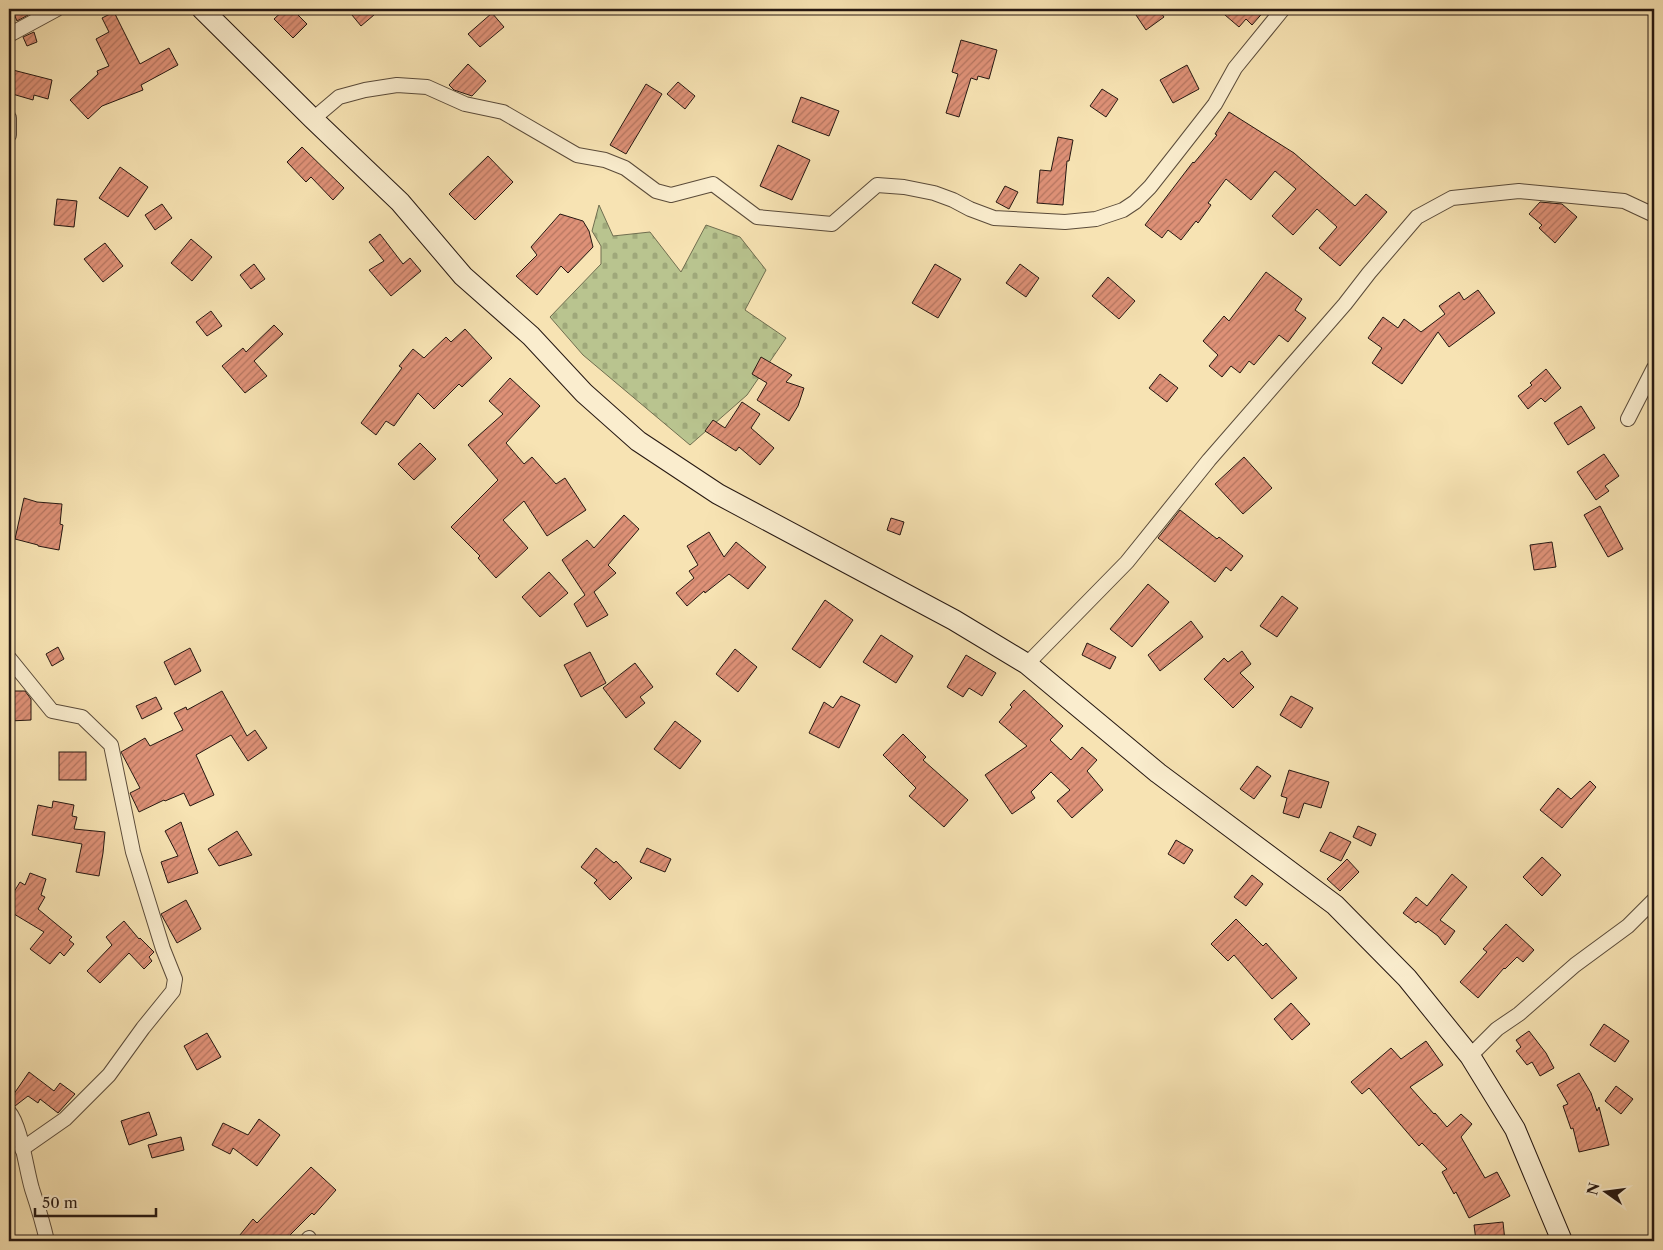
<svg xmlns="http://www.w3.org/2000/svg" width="1663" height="1250" viewBox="0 0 1663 1250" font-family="'Libre Caslon Text',serif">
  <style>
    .cemetery { fill: url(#cemetery-stones); stroke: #706e50 }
    .building { fill: url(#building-hatch); stroke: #261812 }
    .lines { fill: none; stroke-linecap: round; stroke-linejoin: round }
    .minor-casing { stroke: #5a4b3a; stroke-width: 16 }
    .secondary-casing { stroke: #261812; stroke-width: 22 }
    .minor { stroke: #faedce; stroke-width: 14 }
    .secondary { stroke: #faedce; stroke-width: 20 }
  </style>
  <defs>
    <pattern id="cemetery-stones" width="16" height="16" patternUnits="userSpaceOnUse" patternTransform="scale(1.25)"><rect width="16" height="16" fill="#b9c48f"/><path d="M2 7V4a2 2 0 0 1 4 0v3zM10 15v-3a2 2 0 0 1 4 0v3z" fill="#9fa87a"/></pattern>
    <pattern id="building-hatch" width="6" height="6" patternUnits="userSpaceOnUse" patternTransform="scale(1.25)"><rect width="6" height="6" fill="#de9177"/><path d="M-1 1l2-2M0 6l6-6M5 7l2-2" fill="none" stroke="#b47560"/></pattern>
  </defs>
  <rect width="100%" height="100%" fill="#f7e3b3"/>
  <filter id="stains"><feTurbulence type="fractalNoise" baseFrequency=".004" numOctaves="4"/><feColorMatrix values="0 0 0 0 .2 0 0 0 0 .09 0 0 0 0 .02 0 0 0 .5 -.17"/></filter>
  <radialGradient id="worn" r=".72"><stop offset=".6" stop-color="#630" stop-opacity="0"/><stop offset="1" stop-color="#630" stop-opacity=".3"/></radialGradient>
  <!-- cemetery -->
  <path class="cemetery" d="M599 205 613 236 650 232 681 272 706 225 740 237 766 270 745 310 786 338 747 395 690 445 583 355 550 317 601 264V246L592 231Z"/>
  <!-- building -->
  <g class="building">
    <path d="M12 9H26L28 15 17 21Z"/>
    <path d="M285 9H292L307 24 293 38 274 19Z"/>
    <path d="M347 9H381L361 26Z"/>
    <path d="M1132 9H1158L1164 17 1146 30Z"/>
    <path d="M1218 9H1266L1252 25 1246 19 1239 27Z"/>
    <path d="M114 12 140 64 169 48 178 65 141 85 143 90 102 106 88 119 70 100 98 74 97 71 109 66 96 39 109 32 102 18Z"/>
    <path d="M492 13 504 27 480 47 468 34Z"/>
    <path d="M34 32 37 42 27 46 23 37Z"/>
    <path d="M961 40 997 50 989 79 978 76 977 80 971 78 959 117 946 113 958 74 952 72Z"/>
    <path d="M468 64 486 81 472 96 454 90 449 85Z"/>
    <path d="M1187 65 1199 89 1173 103 1160 80Z"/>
    <path d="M9 69 52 80 48 99 34 95 33 100 9 93Z"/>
    <path d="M678 82 695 96 685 109 667 94Z"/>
    <path d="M646 84 662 94 626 154 610 145Z"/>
    <path d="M1102 89 1118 99 1106 117 1090 106Z"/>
    <path d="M801 97 839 111 829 136 792 122Z"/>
    <path d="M1229 112 1294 153 1355 206 1366 194 1387 212 1340 266 1319 248 1337 227 1317 209 1293 235 1272 216 1296 189 1275 171 1251 200 1226 179 1208 203 1211 205 1198 223 1196 221 1181 240 1168 230 1162 238 1145 225 1193 162 1194 163 1217 135 1215 134Z"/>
    <path d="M1058 137 1073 140 1069 161H1067L1063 205 1037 203 1040 170 1051 171Z"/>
    <path d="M778 145 810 160 792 200 760 186Z"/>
    <path d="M302 147 344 188 333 200 311 177 306 182 287 162Z"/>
    <path d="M488 156 513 182 475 220 449 194Z"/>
    <path d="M120 167 148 187 128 217 99 198Z"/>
    <path d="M1005 186 1018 192 1009 209 996 202Z"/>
    <path d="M57 199 77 201 74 227 54 225Z"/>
    <path d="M1540 202 1562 204 1577 217 1555 243 1539 228 1542 225 1529 214Z"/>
    <path d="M162 204 172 218 155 230 145 215Z"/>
    <path d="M560 214 583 221 589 231 593 247 568 273 561 266 537 295 516 276 537 255 531 247Z"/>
    <path d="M380 234 403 264 410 258 421 271 391 296 369 270 384 261 369 242Z"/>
    <path d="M191 239 212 257 192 281 171 263Z"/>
    <path d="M105 243 123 266 103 282 84 259Z"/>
    <path d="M254 264 265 279 251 289 240 275Z"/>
    <path d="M935 264 961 279 938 318 912 303Z"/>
    <path d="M1020 264 1039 278 1026 297 1006 283Z"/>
    <path d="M1266 272 1302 299 1295 310 1306 318 1288 342 1279 335 1254 365 1249 361 1240 373 1231 366 1222 377 1209 366 1218 355 1203 341 1224 316 1229 321Z"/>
    <path d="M1108 277 1135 301 1119 319 1092 296Z"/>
    <path d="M1478 290 1495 313 1449 347 1438 332 1402 384 1372 363 1382 348 1368 338 1383 317 1398 328 1404 319 1421 332 1445 314 1439 306 1459 292 1464 300Z"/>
    <path d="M211 311 222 326 207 336 196 322Z"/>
    <path d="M274 325 283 334 254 361 267 376 245 393 222 366 243 348 246 352Z"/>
    <path d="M465 329 492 358 462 387 459 384 434 409 418 393 394 426 386 421 376 435 361 423 402 368 399 366 413 349 424 358 446 337 451 342Z"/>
    <path d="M761 357 792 375 786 382 804 388 798 406 789 421 757 400 767 383 752 374Z"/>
    <path d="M1546 369 1561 388 1545 402 1541 398 1528 409 1518 396 1532 385 1530 383Z"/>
    <path d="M1160 374 1178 388 1167 402 1149 388Z"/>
    <path d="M510 378 540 406 506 443 524 464 532 457 556 484 565 478 586 510 547 536 524 501 503 520 528 548 496 578 478 558 480 556 451 527 498 480 468 445 503 414 489 401Z"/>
    <path d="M742 402 760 414 751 428 774 448 760 465 739 447 736 451 705 431 713 420 725 428Z"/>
    <path d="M1581 406 1595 428 1568 445 1554 423Z"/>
    <path d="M420 443 436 459 414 480 398 464Z"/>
    <path d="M1604 454 1619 476 1605 486 1609 491 1596 500 1577 472Z"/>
    <path d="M1244 457 1272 488 1243 514 1215 484Z"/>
    <path d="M24 498 37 502 62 504 60 524 63 525 59 550 38 546V545L15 539Z"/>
    <path d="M1600 506 1623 549 1608 557 1584 515Z"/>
    <path d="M1180 510 1217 539 1219 537 1243 556 1231 571 1226 567 1215 582 1158 538Z"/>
    <path d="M624 515 639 529 608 565 616 573 594 592 608 615 587 627 574 604 585 595 562 560 587 540 594 548Z"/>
    <path d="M891 518 904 522 900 535 887 530Z"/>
    <path d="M709 532 724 557 736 542 766 567 748 589 729 574 705 593 704 591 687 606 676 593 694 578 689 571 698 565 687 546Z"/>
    <path d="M1552 542 1556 567 1534 570 1530 545Z"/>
    <path d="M549 572 568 593 540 617 522 597Z"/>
    <path d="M1148 584 1169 602 1132 647 1110 629Z"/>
    <path d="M1282 596 1298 608 1277 637 1260 626Z"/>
    <path d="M825 600 853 620 820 668 792 649Z"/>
    <path d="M1191 621 1203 637 1160 671 1148 655Z"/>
    <path d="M881 635 913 656 896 683 863 662Z"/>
    <path d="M1087 643 1116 657 1110 669 1082 655Z"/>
    <path d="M58 647 64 659 52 666 46 654Z"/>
    <path d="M190 648 201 671 175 685 164 662Z"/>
    <path d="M735 649 757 667 738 692 716 674Z"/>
    <path d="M1242 651 1251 664 1240 673 1254 687 1233 708 1204 679 1224 658 1228 662Z"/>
    <path d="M590 652 606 683 581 697 564 665Z"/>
    <path d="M966 655 996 673 982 696 969 688 963 697 947 687Z"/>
    <path d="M635 663 653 687 640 697 645 703 626 718 603 688Z"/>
    <path d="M1024 690 1063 726 1050 740 1071 760 1082 747 1097 760 1087 771 1103 790 1072 818 1057 801 1070 790 1051 772 1031 792 1035 798 1012 814 985 775 1027 746 999 722 1012 707 1010 705Z"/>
    <path d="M9 691H25L31 699V720L9 721Z"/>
    <path d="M222 691 247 736 255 730 267 748 248 761 231 735 196 755 214 795 190 806 184 793 165 801 164 800 139 812 130 793 140 788 121 752 145 738 150 746 183 730 174 713 186 707 187 710Z"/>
    <path d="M841 696 860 705 839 748 809 733 824 702 833 708Z"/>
    <path d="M1291 696 1313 708 1301 728 1280 715Z"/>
    <path d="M156 697 162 709 142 719 136 706Z"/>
    <path d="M675 721 701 741 680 769 654 749Z"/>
    <path d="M903 734 926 757 923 760 968 800 944 827 909 796 916 788 883 755Z"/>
    <rect x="59" y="752" width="27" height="28"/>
    <path d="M1257 766 1271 776 1254 799 1240 789Z"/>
    <path d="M1289 770 1329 782 1321 808 1304 803 1299 818 1283 813 1287 798 1281 796Z"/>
    <path d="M1590 781 1596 787 1562 828 1540 810 1558 788 1571 799Z"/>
    <path d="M53 801 74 805 72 816 77 817 74 829 105 832 103 853 99 876 76 872 82 844 32 835 38 805 52 808Z"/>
    <path d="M181 822 198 873 168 883 161 862 178 856 165 831Z"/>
    <path d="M1358 826 1376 834 1371 846 1353 837Z"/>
    <path d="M237 831 252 855 219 866 208 849Z"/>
    <path d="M1330 832 1351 842 1341 861 1320 851Z"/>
    <path d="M1176 840 1193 850 1184 864 1168 854Z"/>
    <path d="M596 848 614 863 616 861 632 878 610 900 594 883 597 880 581 867Z"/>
    <path d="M647 848 671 859 665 872 640 862Z"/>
    <path d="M1542 857 1561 875 1542 896 1523 877Z"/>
    <path d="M1347 859 1359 872 1340 891 1327 879Z"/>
    <path d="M30 873 46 879 41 895 45 897 38 909 72 937 69 940 74 944 64 956 60 952 50 964 30 949 44 932 9 911V900L20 882 25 885Z"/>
    <path d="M1452 874 1467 887 1440 920 1455 931 1445 945 1438 936 1418 921 1416 923 1403 913 1416 897 1427 906Z"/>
    <path d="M1252 875 1263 884 1246 906 1234 897Z"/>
    <path d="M186 900 201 929 177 943 161 914Z"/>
    <path d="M1236 919 1263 946 1266 943 1297 978 1272 999 1234 955 1228 961 1211 944Z"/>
    <path d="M124 921 139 939 140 938 154 952 149 957 152 961 144 969 129 953 100 983 87 971 112 945 106 937Z"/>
    <path d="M1506 924 1534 950 1523 962 1517 957 1505 969 1504 968 1478 998 1460 982 1487 952 1483 949Z"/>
    <path d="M1291 1003 1310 1024 1292 1040 1274 1019Z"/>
    <path d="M1604 1024 1629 1041 1615 1062 1590 1045Z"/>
    <path d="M1529 1031 1546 1053 1554 1068 1540 1076 1532 1062 1527 1065 1516 1051 1521 1047 1516 1040Z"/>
    <path d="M207 1033 221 1057 197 1070 184 1046Z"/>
    <path d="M1426 1041 1443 1065 1410 1087 1434 1114 1435 1113 1447 1127 1461 1114 1472 1124 1461 1137 1485 1178 1497 1172 1510 1196 1469 1218 1456 1192 1454 1194 1442 1172 1447 1169 1422 1143 1419 1146 1369 1088 1362 1094 1351 1082 1391 1048 1401 1059Z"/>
    <path d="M29 1072 54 1091 60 1083 75 1094 58 1113 40 1099 38 1103 28 1096 15 1106 9 1103V1101Z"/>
    <path d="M1579 1073 1591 1093 1597 1111 1599 1107 1609 1145 1579 1152 1573 1128 1571 1129 1563 1106 1568 1104 1557 1085Z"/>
    <path d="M1616 1086 1633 1099 1621 1114 1605 1101Z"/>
    <path d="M149 1112 157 1135 129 1145 121 1121Z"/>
    <path d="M259 1119 280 1135 257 1166 233 1148 230 1154 212 1145 223 1123 248 1135Z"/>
    <path d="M181 1137 184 1150 152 1158 148 1145Z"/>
    <path d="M311 1167 336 1190 314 1215 312 1213 284 1241H235L253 1219 257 1223Z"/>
    <path d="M1503 1222 1505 1241H1476L1474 1225Z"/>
  </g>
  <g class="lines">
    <defs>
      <g id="minor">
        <path d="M9 35 57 9"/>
        <path d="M9 118V135"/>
        <path d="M313 119 339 97 365 90 397 85 427 87 465 104 503 112 577 155 605 160 625 168 656 191 671 195 713 184 757 217 832 224 877 185 904 187 934 193 953 200 970 209 994 218 1065 222 1096 219 1123 210 1135 202 1150 187 1176 154 1215 104 1235 68 1283 9"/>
        <path d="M1628 419 1654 368"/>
        <path d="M9 658 52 711 82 717 111 745 133 852 163 949 175 979 173 991 143 1028 109 1075 65 1119 22 1149"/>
        <path d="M1027 664 1127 562 1209 460 1345 304 1369 273 1417 217 1452 198 1519 191 1624 201 1654 215"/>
        <path d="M1470 1056 1497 1029 1519 1014 1575 965 1628 926 1654 900"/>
        <path d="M9 1112C21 1126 26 1169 32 1189 38 1207 43 1223 47 1241"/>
        <path d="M307 1241 309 1238"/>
      </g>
      <path id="secondary" d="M202 9 313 119 400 202 463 276 531 336 584 393 638 441 718 494 954 620 1027 664 1158 773 1335 905 1407 978 1470 1056 1515 1129 1562 1241"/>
    </defs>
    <!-- minor casing -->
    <use href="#minor" class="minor-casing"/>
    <!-- secondary casing -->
    <use href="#secondary" class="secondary-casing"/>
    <!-- minor -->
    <use href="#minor" class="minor"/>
    <!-- secondary -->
    <use href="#secondary" class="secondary"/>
  </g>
  <!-- margin -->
  <rect width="1663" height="1250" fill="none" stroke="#f7e3b3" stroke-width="30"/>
  <rect x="10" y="10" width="1643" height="1230" fill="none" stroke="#261812" stroke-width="2.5"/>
  <rect x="15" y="15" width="1633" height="1220" fill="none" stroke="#261812"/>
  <!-- north arrow -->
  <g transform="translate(1606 1192) rotate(284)" stroke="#faedce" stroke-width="4" paint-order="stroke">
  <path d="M0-4L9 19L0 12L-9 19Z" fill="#261812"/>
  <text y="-8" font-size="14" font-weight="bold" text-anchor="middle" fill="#261812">N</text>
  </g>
  <!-- scale -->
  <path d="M35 1208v8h121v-8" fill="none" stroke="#261812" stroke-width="2.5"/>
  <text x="42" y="1208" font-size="15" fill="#261812" stroke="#faedce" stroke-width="4" paint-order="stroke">50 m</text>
  <rect width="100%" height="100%" filter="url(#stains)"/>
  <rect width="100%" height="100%" fill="url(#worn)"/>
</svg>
